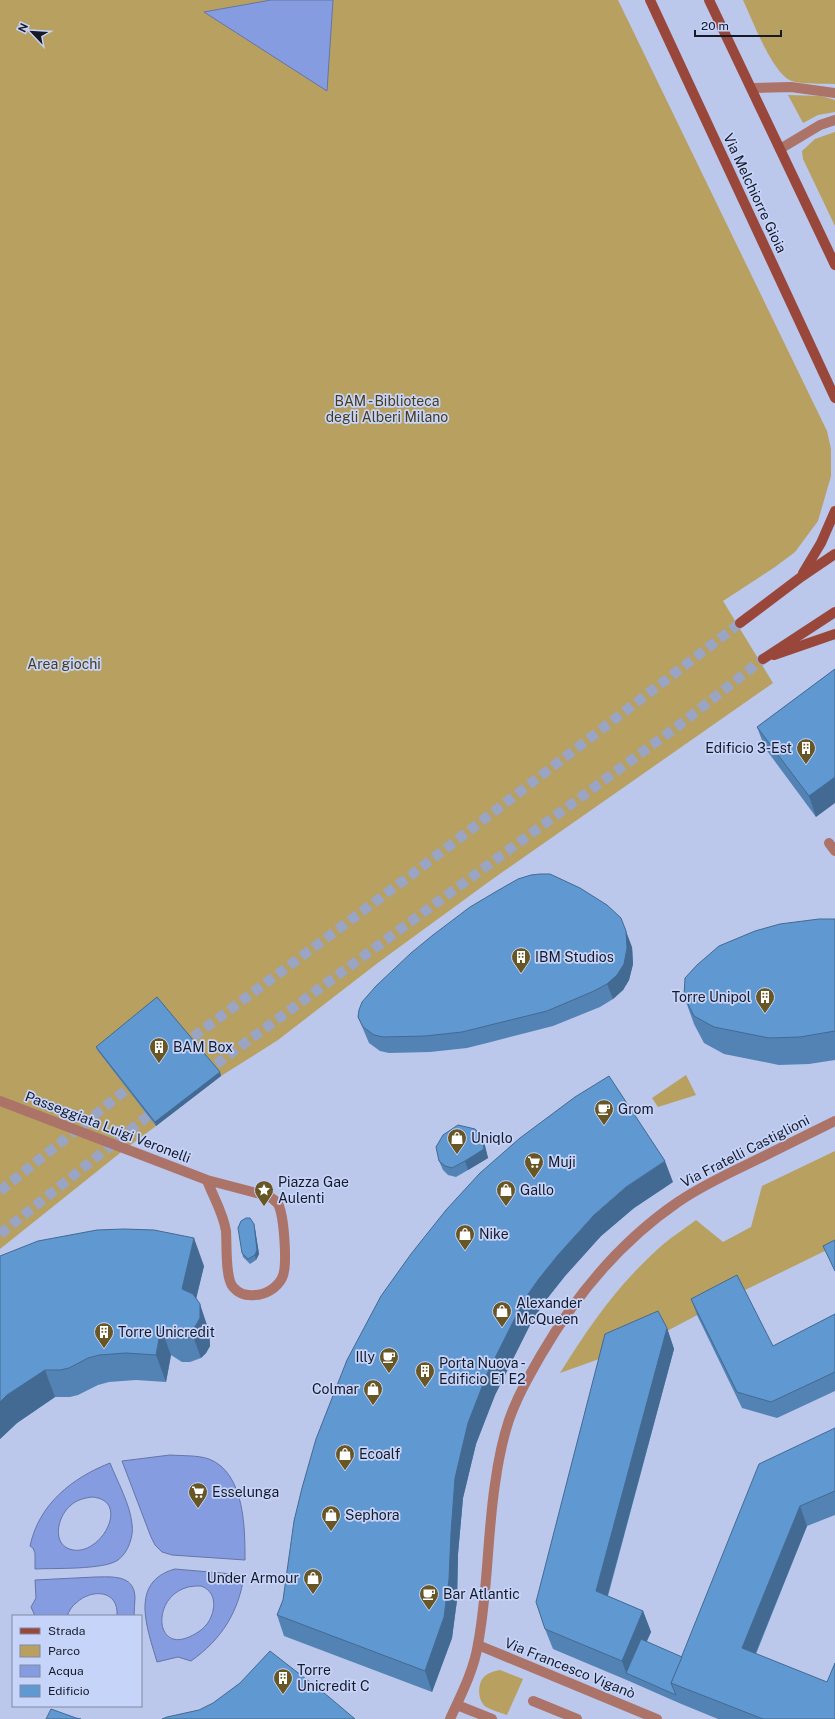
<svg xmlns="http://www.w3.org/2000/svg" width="835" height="1719" viewBox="0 0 835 1719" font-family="'Public Sans',sans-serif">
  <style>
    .green { fill: #b7a060 }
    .water { fill: #869ce0; stroke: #6475a8; fill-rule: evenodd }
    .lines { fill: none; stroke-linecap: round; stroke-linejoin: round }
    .secondary-tunnel { stroke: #9aa4c4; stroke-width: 10; stroke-dasharray: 10 5; stroke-linecap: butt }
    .service { stroke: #ac7369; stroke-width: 10 }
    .pedestrian { stroke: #ac7369; stroke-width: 10 }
    .minor { stroke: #ac7369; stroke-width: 10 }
    .secondary { stroke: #99473b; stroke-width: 10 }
    .wall { fill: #5383b4 }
    .shaded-wall { fill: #436a92 }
    .building { fill: #6098d1; stroke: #436a92 }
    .labels { text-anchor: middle; stroke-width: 3.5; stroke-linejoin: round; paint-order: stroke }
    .street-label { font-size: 14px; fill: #161a27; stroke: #c7d4f9 }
    .park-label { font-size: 14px; fill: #483c1a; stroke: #c7d4f9 }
    .poi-label { font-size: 14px; fill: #161a27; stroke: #c7d4f9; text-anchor: start }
  </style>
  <rect width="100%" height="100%" fill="#bbc7eb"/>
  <!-- green -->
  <g class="green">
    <path d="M0 0H618L827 431 831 449V476L818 521 795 552 775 567 723 601 773 683 494 878 379 962 278 1040 221 1076 214 1068 148 1115 156 1126 125 1149 0 1249Z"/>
    <path d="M743 0H835V84C821 83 805 85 792 81 773 75 752 19 743 0Z"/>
    <path d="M788 95 821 96 835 100V112L818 115 803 123Z"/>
    <path d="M835 132V226L803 159 802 151 815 139Z"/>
    <path d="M686 1075 696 1095 658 1107 652 1098Z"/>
    <path d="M835 1151V1246L743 1291 665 1332 613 1354 560 1373C590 1325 617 1286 659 1248 670 1238 684 1229 696 1220L723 1242 751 1227 762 1186Z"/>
    <path d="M500 1670 523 1679 507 1715C501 1713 492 1710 486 1707 478 1701 477 1686 483 1678 487 1673 494 1671 500 1670Z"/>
  </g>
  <!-- water -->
  <g class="water">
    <path d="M271 0H333L327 91 204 12Z"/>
    <path d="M170 1455C183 1456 197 1455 209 1459 245 1473 245 1529 245 1560L172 1555 162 1552 155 1545 151 1537 122 1461Z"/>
    <path d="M110 1463C118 1483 130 1504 132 1524 134 1536 128 1553 118 1560 104 1570 54 1568 35 1569V1553L33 1548 30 1546C39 1504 72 1478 110 1463ZM92 1497C131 1500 102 1555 73 1550 51 1546 57 1517 70 1506 76 1500 84 1498 92 1497Z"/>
    <path d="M175 1569 244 1575C239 1612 221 1640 191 1661L178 1657 157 1662C148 1630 128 1582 175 1569ZM201 1586C215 1591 216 1605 211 1617 207 1627 198 1633 189 1637 150 1654 152 1583 201 1586Z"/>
    <path d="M95 1577C111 1577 134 1574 135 1597 135 1603 134 1610 134 1616H117C119 1590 92 1588 76 1603 72 1606 69 1611 67 1616H35L31 1607 36 1598 35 1580Z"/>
  </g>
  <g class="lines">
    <!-- secondary-tunnel -->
    <g class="secondary-tunnel">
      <path d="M181 1046 419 869 740 623"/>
      <path d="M204 1073 678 726 763 659"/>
      <path d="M0 1191 137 1081"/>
      <path d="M0 1234 158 1108"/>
    </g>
    <!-- service -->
    <g class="service">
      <path d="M752 88 791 87 835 93"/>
      <path d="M780 149 820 125 835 120"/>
      <path d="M0 1101 207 1180 268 1196C272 1198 275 1200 278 1204 284 1215 288 1267 282 1278 277 1288 265 1295 255 1295 247 1296 239 1294 233 1287 225 1278 227 1244 226 1231 223 1212 213 1197 207 1180"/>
      <path d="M533 1701 577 1719"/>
    </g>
    <!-- pedestrian -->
    <path class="pedestrian" d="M829 843 835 851"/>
    <!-- minor -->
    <g class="minor">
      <path d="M478 1645 657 1719"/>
      <path d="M457 1705 492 1719"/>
      <path d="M450 1719C461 1695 474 1670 478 1644 488 1591 487 1537 495 1484 498 1462 502 1441 509 1420 517 1397 529 1376 541 1355 576 1295 621 1241 678 1202 701 1186 727 1174 752 1162 780 1148 807 1135 835 1121"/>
    </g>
    <!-- secondary -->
    <g class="secondary">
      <path d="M650 0 835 398"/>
      <path d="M709 0 835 265"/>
      <path d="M803 573 821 543 835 511"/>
      <path d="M740 623 801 577 835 554"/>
      <path d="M774 655 835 634"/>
      <path d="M763 659 835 612"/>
    </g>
  </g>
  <!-- wall -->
  <g class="wall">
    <path d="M835 669 816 817 765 748 757 727Z"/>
    <path d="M835 919V1060L809 1064 779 1065 724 1054 704 1043 694 1024 684 996Z"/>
    <path d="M632 947 633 964 629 980 623 990 613 999 600 1007 553 1026 487 1043 467 1048 430 1052 389 1053 380 1051 369 1043 358 1017Z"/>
    <path d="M96 1047 220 1072 221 1076 156 1126 98 1051Z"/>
    <path d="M485 1146 488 1158 468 1170 456 1177 448 1175 443 1170 439 1161Z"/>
    <path d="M673 1182 634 1208 601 1236 565 1276 546 1300 532 1321 495 1395 476 1444 463 1498 458 1554 457 1600 452 1638 432 1692 284 1636 277 1615 283 1600 347 1360Z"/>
    <path d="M255 1229 259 1254 256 1260 250 1264 243 1257 242 1253Z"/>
    <path d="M0 1256 204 1266 196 1298 209 1331 210 1346 206 1353 201 1358 190 1362H182L171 1355 166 1382 136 1380 109 1382 98 1385 78 1395 70 1397H55L17 1423 0 1439Z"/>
    <path d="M691 1299 773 1346 835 1314V1391L777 1418 742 1408 697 1315Z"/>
    <path d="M667 1328 674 1349 608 1596 643 1611 651 1632 646 1642 682 1657 835 1428V1515L807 1526 756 1654 835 1719H718L679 1703 629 1681 553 1649 545 1629Z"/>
  </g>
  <!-- shaded-wall -->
  <g class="shaded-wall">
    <path d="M835 777V803L816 817 809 796Z"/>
    <path d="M626 931 632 947 633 964 629 980 623 990 613 999 607 984Z"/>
    <path d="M220 1072 221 1076 156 1126 155 1122Z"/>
    <path d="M482 1137 485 1146 488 1158 468 1170 465 1161Z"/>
    <path d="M665 1161 673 1182 634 1208 601 1236 565 1276 546 1300 532 1321 495 1395 476 1444 463 1498 458 1554 457 1600 452 1638 432 1692 425 1671 451 1533 455 1478 468 1423 487 1374 524 1300 538 1280 558 1255 594 1215 626 1187Z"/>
    <path d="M254 1224 255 1229 259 1254 256 1260 255 1255Z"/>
    <path d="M194 1238 204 1266 192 1316 182 1289Z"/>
    <path d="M200 1304 209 1331 210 1346 206 1353 201 1358 191 1331Z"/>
    <path d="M161 1328 171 1355 166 1382 156 1355Z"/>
    <path d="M667 1328 674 1349 603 1612 596 1591Z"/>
    <path d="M45 1370 55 1397 17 1423 0 1439V1402L7 1395Z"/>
    <path d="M800 1506 807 1526 749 1669 742 1648Z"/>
    <path d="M643 1611 651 1632 632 1675 626 1673 629 1681 622 1661Z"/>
  </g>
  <!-- building -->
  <g class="building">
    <path d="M835 669V777L809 796 757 727Z"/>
    <path d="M540 874H550L580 888 607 905 621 918 626 931 627 948 624 964 617 975 607 984 594 991 547 1011 482 1027 462 1032 425 1036 383 1037 374 1035 363 1027 358 1017 359 1010 362 1002 376 986 411 953 433 935 470 907 497 891 518 879 531 875Z"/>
    <path d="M819 919H835V1031L800 1037 769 1038 714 1027 694 1016 684 996 685 978 697 965 719 946 755 931 780 924Z"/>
    <path d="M157 997 220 1072 155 1122 96 1047Z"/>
    <path d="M609 1076 665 1161 626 1187 594 1215 558 1255 538 1280 524 1300 487 1374 468 1423 455 1478 451 1533 449 1579 444 1617 425 1671 277 1615 283 1600 294 1521 302 1488 316 1439 347 1360 381 1296 411 1254 446 1210 480 1173 520 1138 575 1097Z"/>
    <path d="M458 1125 475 1129 482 1137 484 1149 465 1161 452 1168 445 1166 439 1161 436 1147 443 1135Z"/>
    <path d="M246 1218H250L254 1224 257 1250 255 1255 248 1259 242 1253 238 1228 241 1221Z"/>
    <path d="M124 1229 154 1230 194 1238 182 1289 193 1294 200 1304V1318L196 1325 191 1331 180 1335H172L161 1328 156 1355 126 1353 99 1355 88 1358 69 1368 60 1370H45L7 1395 0 1402V1256L38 1241 97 1230Z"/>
    <path d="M835 1240V1271L823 1246Z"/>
    <path d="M737 1275 773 1346 835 1314V1372L771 1402 737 1392 691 1299Z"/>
    <path d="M658 1311 667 1328 596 1591 643 1611 622 1661 545 1629 536 1602 605 1334Z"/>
    <path d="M835 1428V1491L800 1506 742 1648 827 1682 835 1663V1719H763L671 1683 759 1464Z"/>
    <path d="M641 1639 682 1657 671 1683 676 1695 626 1673Z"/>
    <path d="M270 1651 329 1697 355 1719H162L167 1717 199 1710 213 1703 240 1683Z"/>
    <path d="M51 1709 76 1718 81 1719H46Z"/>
  </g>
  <!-- icons -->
  <defs>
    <symbol id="building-pin" viewBox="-11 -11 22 30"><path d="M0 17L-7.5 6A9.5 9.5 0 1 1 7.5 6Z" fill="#685725" stroke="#c7d4f9"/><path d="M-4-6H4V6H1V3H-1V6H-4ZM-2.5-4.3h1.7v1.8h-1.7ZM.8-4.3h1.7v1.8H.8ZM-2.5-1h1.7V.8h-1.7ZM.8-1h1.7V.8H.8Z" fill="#fff"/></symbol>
    <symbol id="cafe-pin" viewBox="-11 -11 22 30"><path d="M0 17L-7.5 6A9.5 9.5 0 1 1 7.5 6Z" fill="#685725" stroke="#c7d4f9"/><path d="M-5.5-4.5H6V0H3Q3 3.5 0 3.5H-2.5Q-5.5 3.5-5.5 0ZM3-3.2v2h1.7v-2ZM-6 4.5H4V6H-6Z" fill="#fff"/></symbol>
    <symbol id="shop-pin" viewBox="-11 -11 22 30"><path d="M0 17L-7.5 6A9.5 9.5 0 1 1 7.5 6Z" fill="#685725" stroke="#c7d4f9"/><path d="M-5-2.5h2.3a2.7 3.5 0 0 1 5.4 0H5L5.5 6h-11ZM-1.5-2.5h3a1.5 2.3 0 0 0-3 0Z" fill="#fff"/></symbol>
    <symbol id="supermarket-pin" viewBox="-11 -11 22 30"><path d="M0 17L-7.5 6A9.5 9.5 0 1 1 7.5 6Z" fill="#685725" stroke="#c7d4f9"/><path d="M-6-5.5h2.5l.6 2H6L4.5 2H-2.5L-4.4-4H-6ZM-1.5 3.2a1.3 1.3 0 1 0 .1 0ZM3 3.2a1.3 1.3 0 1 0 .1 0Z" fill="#fff"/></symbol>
    <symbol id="sight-pin" viewBox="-11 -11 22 30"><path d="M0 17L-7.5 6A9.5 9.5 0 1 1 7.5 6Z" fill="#685725" stroke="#c7d4f9"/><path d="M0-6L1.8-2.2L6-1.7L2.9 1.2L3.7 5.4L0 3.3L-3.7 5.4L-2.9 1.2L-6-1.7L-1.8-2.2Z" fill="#fff"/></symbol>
  </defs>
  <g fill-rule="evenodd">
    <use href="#building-pin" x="795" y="737" width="22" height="30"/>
    <use href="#building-pin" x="510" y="946" width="22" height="30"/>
    <use href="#building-pin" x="754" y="986" width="22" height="30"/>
    <use href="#building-pin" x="148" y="1036" width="22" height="30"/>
    <use href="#cafe-pin" x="593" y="1098" width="22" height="30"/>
    <use href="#shop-pin" x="446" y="1127" width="22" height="30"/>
    <use href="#supermarket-pin" x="523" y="1151" width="22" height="30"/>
    <use href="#sight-pin" x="253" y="1179" width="22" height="30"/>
    <use href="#shop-pin" x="495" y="1179" width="22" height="30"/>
    <use href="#shop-pin" x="454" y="1223" width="22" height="30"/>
    <use href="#shop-pin" x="491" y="1300" width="22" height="30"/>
    <use href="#building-pin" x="93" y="1321" width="22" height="30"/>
    <use href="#cafe-pin" x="378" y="1346" width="22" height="30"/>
    <use href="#building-pin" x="414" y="1360" width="22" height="30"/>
    <use href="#shop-pin" x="362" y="1378" width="22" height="30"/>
    <use href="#shop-pin" x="334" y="1443" width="22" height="30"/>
    <use href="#supermarket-pin" x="187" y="1481" width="22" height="30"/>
    <use href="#shop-pin" x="320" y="1504" width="22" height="30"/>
    <use href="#shop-pin" x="302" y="1567" width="22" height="30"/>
    <use href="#cafe-pin" x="418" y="1583" width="22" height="30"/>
    <use href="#building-pin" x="272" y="1667" width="22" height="30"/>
  </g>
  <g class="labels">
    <!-- street labels -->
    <g class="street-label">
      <text transform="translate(755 193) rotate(65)" y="5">Via Melchiorre Gioia</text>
      <text transform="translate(108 1127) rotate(21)" y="5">Passeggiata Luigi Veronelli</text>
      <text transform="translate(745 1151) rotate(-27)" y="5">Via Fratelli Castiglioni</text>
      <text transform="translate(570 1668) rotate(22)" y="5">Via Francesco Viganò</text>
    </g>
    <!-- park labels -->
    <g class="park-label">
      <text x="387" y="406">BAM - Biblioteca<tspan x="387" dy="16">degli Alberi Milano</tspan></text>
      <text x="64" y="669">Area giochi</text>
    </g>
    <!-- poi labels -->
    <g class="poi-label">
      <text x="792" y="753" text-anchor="end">Edificio 3-Est</text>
      <text x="535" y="962">IBM Studios</text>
      <text x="751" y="1002" text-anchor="end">Torre Unipol</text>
      <text x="173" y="1052">BAM Box</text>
      <text x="618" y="1114">Grom</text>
      <text x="471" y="1143">Uniqlo</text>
      <text x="548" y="1167">Muji</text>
      <text x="278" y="1187">Piazza Gae<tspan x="278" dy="16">Aulenti</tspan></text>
      <text x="520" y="1195">Gallo</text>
      <text x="479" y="1239">Nike</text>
      <text x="516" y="1308">Alexander<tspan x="516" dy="16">McQueen</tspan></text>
      <text x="118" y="1337">Torre Unicredit</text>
      <text x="375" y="1362" text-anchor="end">Illy</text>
      <text x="439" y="1368">Porta Nuova -<tspan x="439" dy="16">Edificio E1 E2</tspan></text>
      <text x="359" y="1394" text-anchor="end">Colmar</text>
      <text x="359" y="1459">Ecoalf</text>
      <text x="212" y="1497">Esselunga</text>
      <text x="345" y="1520">Sephora</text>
      <text x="299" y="1583" text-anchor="end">Under Armour</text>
      <text x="443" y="1599">Bar Atlantic</text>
      <text x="297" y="1675">Torre<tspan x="297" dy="16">Unicredit C</tspan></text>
    </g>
  </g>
  <!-- legend -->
  <rect x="12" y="1615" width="130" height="92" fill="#c7d4f9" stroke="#808aa5"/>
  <rect x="20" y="1628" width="20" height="6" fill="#99473b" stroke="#808aa5"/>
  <text x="48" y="1635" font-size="12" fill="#161a27">Strada</text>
  <rect x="20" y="1645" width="20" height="12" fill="#b7a060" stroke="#808aa5"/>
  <text x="48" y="1655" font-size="12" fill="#161a27">Parco</text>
  <rect x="20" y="1665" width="20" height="12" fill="#869ce0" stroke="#808aa5"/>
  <text x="48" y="1675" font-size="12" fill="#161a27">Acqua</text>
  <rect x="20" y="1685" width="20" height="12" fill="#6098d1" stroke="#808aa5"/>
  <text x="48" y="1695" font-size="12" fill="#161a27">Edificio</text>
  <!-- north arrow -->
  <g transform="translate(32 32) rotate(295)" stroke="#c7d4f9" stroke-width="3" paint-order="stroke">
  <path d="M0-3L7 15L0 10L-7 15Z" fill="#161a27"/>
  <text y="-6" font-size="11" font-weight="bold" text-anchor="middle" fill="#161a27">N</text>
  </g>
  <!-- scale -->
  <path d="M695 30v6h86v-6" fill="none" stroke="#161a27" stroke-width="2"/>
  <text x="701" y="30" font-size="12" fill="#161a27" stroke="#c7d4f9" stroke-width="3" paint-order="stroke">20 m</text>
</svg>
